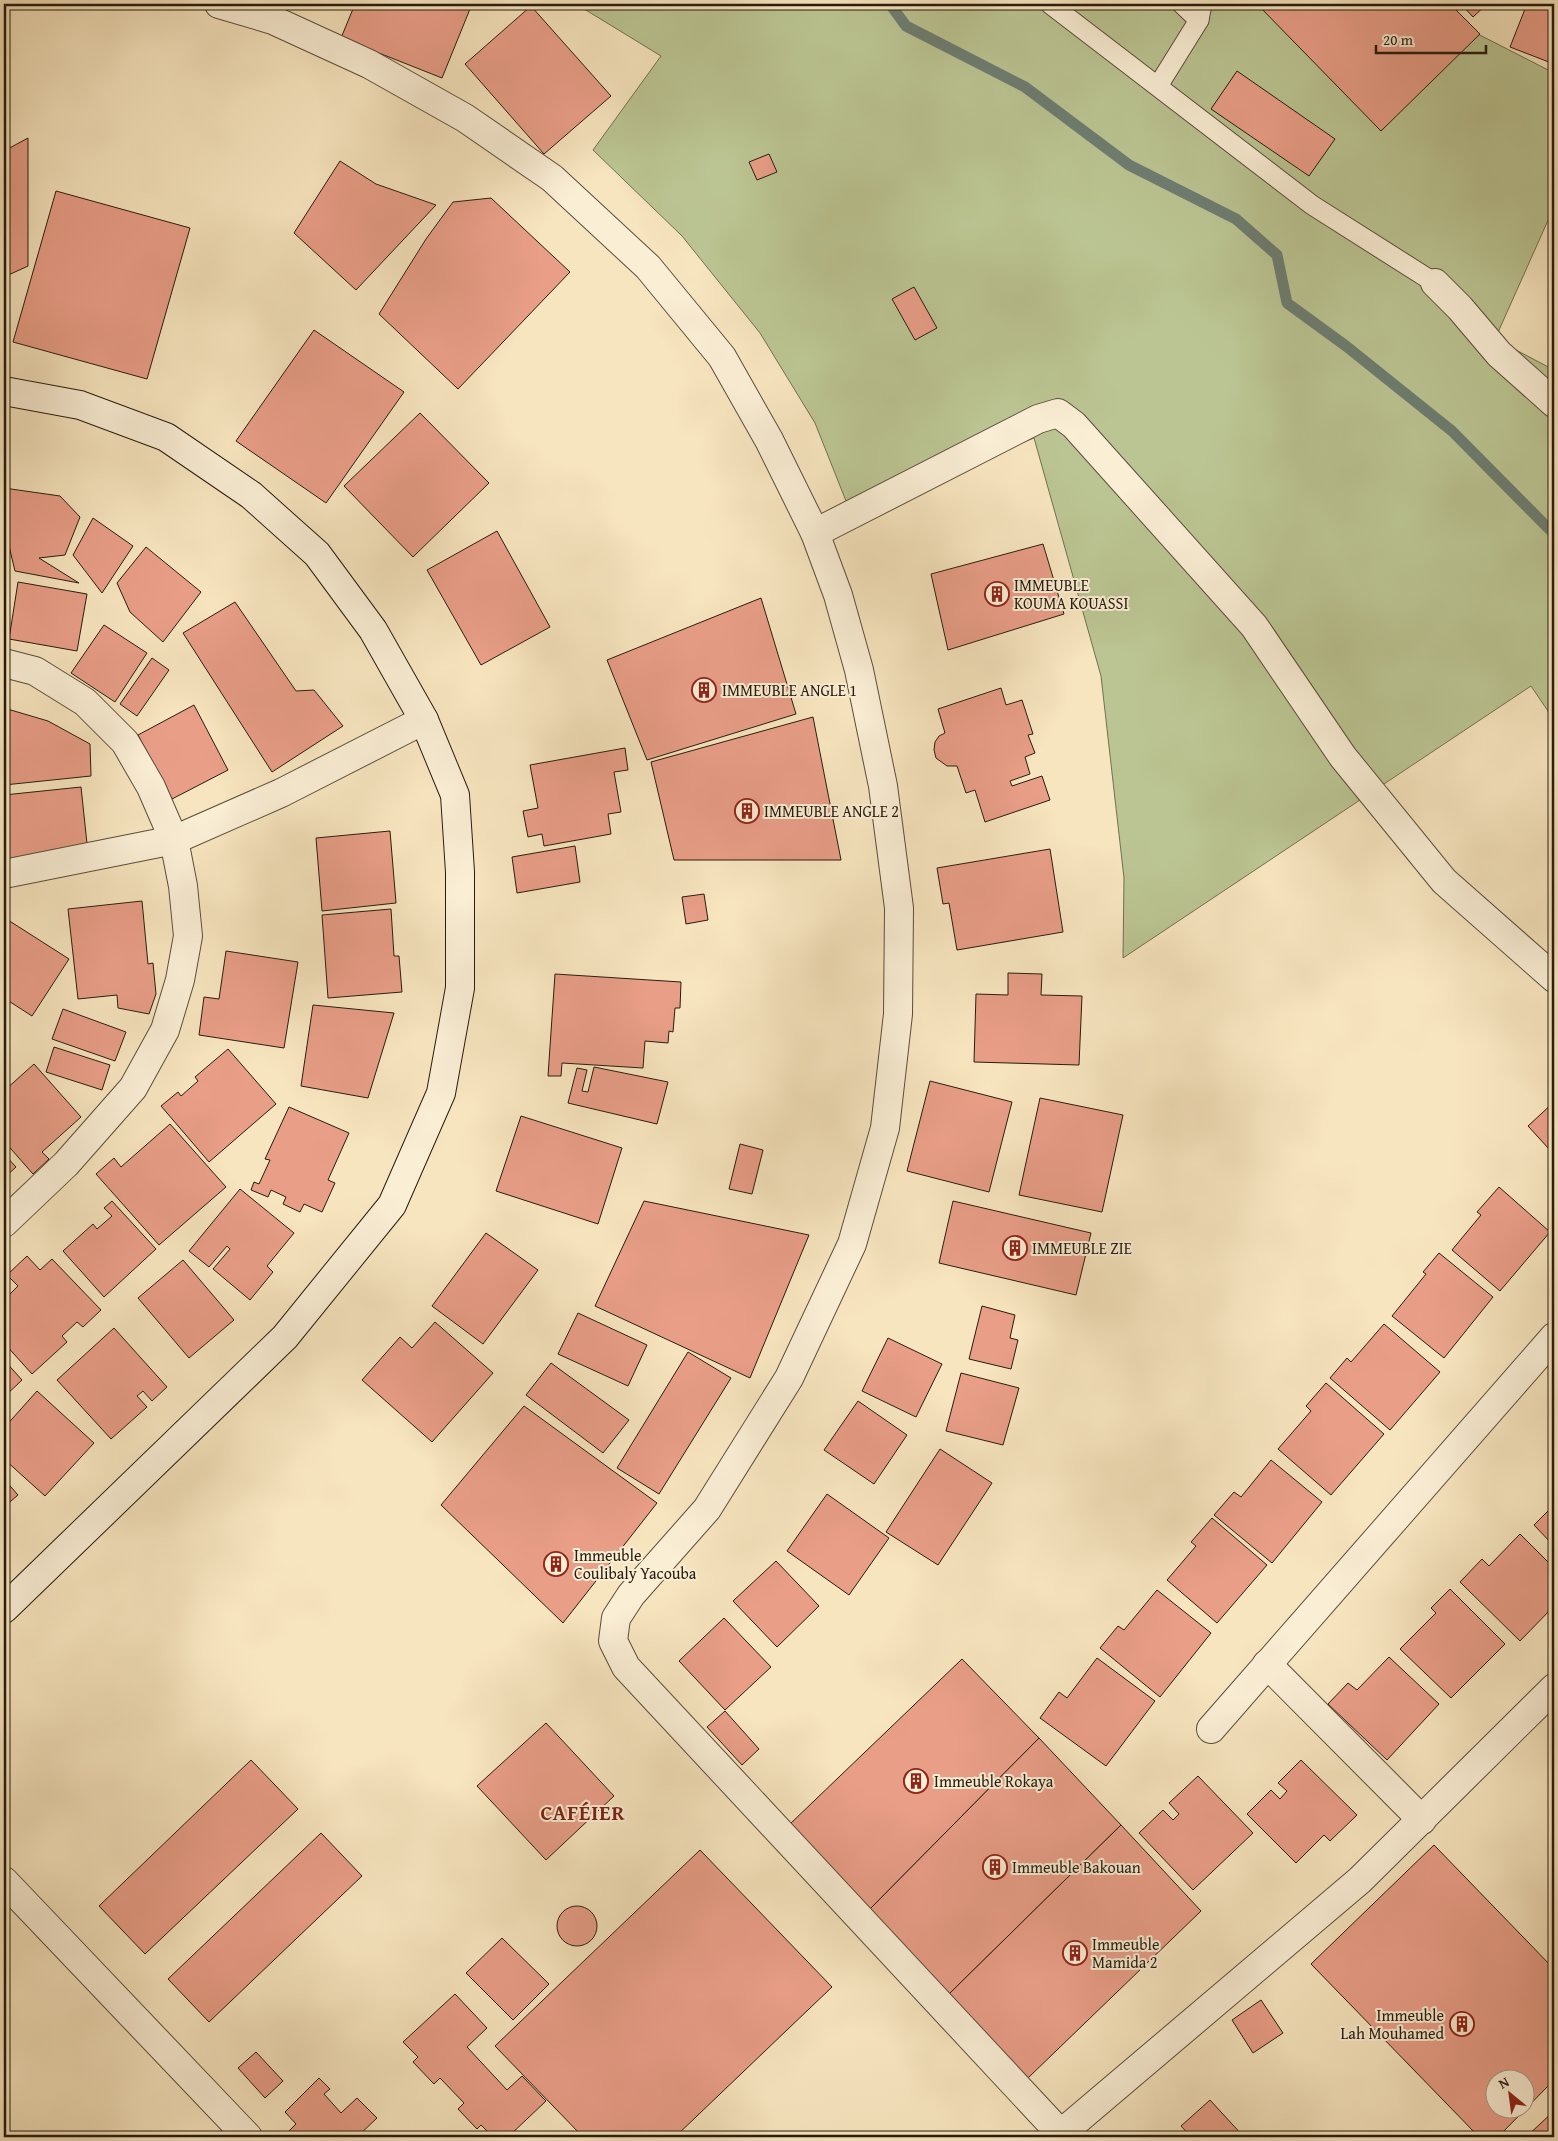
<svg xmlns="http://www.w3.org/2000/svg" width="1558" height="2141" viewBox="0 0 1558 2141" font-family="'Gentium Book Plus',serif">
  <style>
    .green { fill: #bbc593; stroke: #717050 }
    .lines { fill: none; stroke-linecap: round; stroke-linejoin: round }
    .stream { stroke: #6e7e72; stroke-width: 11 }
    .building { fill: #e99e88; stroke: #271c0d; fill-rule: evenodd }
    .lane-casing { stroke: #5b4e3a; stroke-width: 21 }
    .street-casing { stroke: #5b4e3a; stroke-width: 30 }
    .secondary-casing { stroke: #271c0d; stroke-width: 30 }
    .lane { stroke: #faeed5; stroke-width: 19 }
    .street { stroke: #faeed5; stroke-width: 28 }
    .secondary { stroke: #faeed5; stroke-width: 28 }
    .labels { text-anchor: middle; stroke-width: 4; stroke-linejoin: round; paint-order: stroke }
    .poi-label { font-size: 16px; fill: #271c0d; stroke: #faeed5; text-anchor: start }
    .district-label { font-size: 21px; font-weight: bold; letter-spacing: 1px; fill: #7a1f14; stroke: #faeed5 }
  </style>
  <rect width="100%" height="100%" fill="#f7e5bf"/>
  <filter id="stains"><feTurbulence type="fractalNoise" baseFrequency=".004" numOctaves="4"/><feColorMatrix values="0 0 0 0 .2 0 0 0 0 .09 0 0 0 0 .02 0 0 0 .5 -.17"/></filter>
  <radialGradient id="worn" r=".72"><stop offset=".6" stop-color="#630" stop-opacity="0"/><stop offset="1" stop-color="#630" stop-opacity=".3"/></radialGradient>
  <!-- green -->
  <path class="green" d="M576 4H1446L1470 30 1554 73V207L1495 339 1554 370V720L1531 686 1123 958 1124 878 1101 676 1034 438 850 511 815 423 760 333 682 236 593 150 661 56Z"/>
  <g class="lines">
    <!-- stream -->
    <path class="stream" d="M890 4 906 26 1025 87 1129 165 1236 219 1277 255 1287 303 1346 346 1452 431 1554 534"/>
  </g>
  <!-- building -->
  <g class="building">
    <path d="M355 4H472L442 78 341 38Z"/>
    <path d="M1257 4H1450L1480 34 1381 131Z"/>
    <path d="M1461 4H1487L1473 17Z"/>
    <path d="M1527 4H1554V64L1510 47Z"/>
    <path d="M531 6 611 96 544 154 465 64Z"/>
    <path d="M1237 71 1335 139 1309 176 1211 109Z"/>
    <path d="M28 138V266L4 277V151Z"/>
    <path d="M769 154 777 172 757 180 749 162Z"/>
    <path d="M340 161 376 184 436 205 356 290 294 233Z"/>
    <path d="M56 191 190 228 147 379 13 342Z"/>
    <path d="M491 198 570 272 458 389 379 314 426 239 453 202Z"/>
    <path d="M914 287 937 328 915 340 892 299Z"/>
    <path d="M314 330 404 392 326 503 236 441Z"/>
    <path d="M420 413 489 483 413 557 344 486Z"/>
    <path d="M4 488 60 496 80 517 65 555 39 558 79 583 15 571 9 546H4Z"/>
    <path d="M93 518 133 546 102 593 73 555Z"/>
    <path d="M497 531 550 627 481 665 427 570Z"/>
    <path d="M1043 544 1064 614 948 650 931 574Z"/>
    <path d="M146 547 201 592 163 642 130 612 117 583Z"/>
    <path d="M18 582 87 594 77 651 9 639Z"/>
    <path d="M761 598 796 714 647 760 607 660Z"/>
    <path d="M235 602 296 691 314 690 343 726 272 772 183 633Z"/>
    <path d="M104 625 147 653 115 702 71 673Z"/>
    <path d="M152 658 169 670 137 716 120 704Z"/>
    <path d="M1001 688 1006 705 1022 700 1033 734 1028 735 1035 753 1025 757 1030 774 1010 781 1012 786 1042 776 1050 800 985 822 975 790 966 793 957 766H947L936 758 934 750 935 742 939 736 945 733 938 709Z"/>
    <path d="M194 705 228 770 172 799 138 735Z"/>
    <path d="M4 708 48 721 90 744 91 776 4 785Z"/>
    <path d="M813 717 841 860H674L651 762Z"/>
    <path d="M625 748 628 770 614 772 621 812 608 814 611 834 544 846 542 834 528 837 523 811 538 808 530 765Z"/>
    <path d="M81 787 88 853 7 862 4 795Z"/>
    <path d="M390 831 396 903 322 911 316 838Z"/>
    <path d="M575 846 580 882 517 893 512 857Z"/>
    <path d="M1050 849 1063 932 957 950 949 903 943 904 937 868Z"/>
    <path d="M704 894 708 920 686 924 682 897Z"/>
    <path d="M142 901 148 964 153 963 156 994 149 1014 118 1008 117 995 78 999 68 909Z"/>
    <path d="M391 909 394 956H399L402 992 328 998 322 915Z"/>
    <path d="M8 920 69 959 32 1016 4 998V926Z"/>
    <path d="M226 951 298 962 284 1048 199 1035 204 997 219 999Z"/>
    <path d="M1008 973 1042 974 1041 995 1082 996 1079 1065 974 1062 976 994 1008 995Z"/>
    <path d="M555 974 681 982 680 1008H675L673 1032 669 1031 668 1043 645 1041 643 1068 562 1063 561 1076H548Z"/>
    <path d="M313 1005 394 1013 368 1098 301 1086Z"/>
    <path d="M63 1009 126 1032 115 1061 52 1039Z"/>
    <path d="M54 1047 110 1065 102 1090 46 1072Z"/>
    <path d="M228 1049 276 1104 209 1162 161 1106 178 1092 181 1096 198 1081 195 1077Z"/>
    <path d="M34 1064 81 1117 42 1152 49 1159 33 1174 4 1141V1091Z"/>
    <path d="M594 1067 668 1082 657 1124 568 1103 577 1068 587 1070 582 1091 588 1092Z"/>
    <path d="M930 1081 1012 1102 989 1192 907 1171Z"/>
    <path d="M1040 1098 1123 1115 1102 1212 1019 1195Z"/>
    <path d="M1554 1102V1145L1549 1149 1528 1126Z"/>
    <path d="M289 1107 349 1133 328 1180 335 1183 322 1212 304 1204 300 1212 283 1204 286 1197 271 1190 268 1197 251 1190 254 1182 259 1184 270 1160 265 1159Z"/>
    <path d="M521 1116 622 1148 598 1224 496 1191Z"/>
    <path d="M170 1124 226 1187 159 1245 96 1174 114 1158 121 1167Z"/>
    <path d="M740 1144 763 1150 752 1194 729 1189Z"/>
    <path d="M4 1154 16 1167 4 1178Z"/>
    <path d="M1499 1187 1550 1232 1500 1291 1452 1250 1481 1215 1477 1212Z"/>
    <path d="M240 1189 294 1233 267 1266 273 1272 250 1300 213 1269 230 1249 227 1246 209 1267 189 1251Z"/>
    <path d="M112 1201 156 1249 104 1297 63 1251 93 1224 97 1229 112 1216 104 1208Z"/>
    <path d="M644 1201 809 1235 750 1378 595 1306Z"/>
    <path d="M953 1201 1091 1233 1076 1295 939 1263Z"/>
    <path d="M486 1233 538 1270 483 1344 432 1306Z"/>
    <path d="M1439 1253 1493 1297 1444 1358 1392 1316 1426 1274 1423 1272Z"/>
    <path d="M27 1256 40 1270 52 1259 101 1310 83 1327 77 1322 62 1336 67 1342 32 1374 4 1343V1300L18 1286 7 1275Z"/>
    <path d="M183 1260 234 1320 189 1358 138 1298Z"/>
    <path d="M982 1306 1015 1315 1010 1338 1018 1340 1011 1369 969 1359Z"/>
    <path d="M578 1313 647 1345 628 1386 558 1354Z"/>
    <path d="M435 1322 493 1373 432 1442 362 1380 400 1337 412 1348Z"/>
    <path d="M1384 1324 1440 1372 1390 1430 1330 1378 1347 1358 1351 1362Z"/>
    <path d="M114 1328 167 1387 152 1401 143 1391 137 1396 147 1407 111 1439 57 1380Z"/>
    <path d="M888 1338 942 1364 916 1417 862 1391Z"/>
    <path d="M688 1352 731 1378 659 1494 617 1468Z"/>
    <path d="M4 1360 22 1380 4 1397Z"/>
    <path d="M551 1363 629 1420 603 1453 526 1395Z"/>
    <path d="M961 1373 1019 1388 1003 1445 946 1431Z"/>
    <path d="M1326 1383 1384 1434 1331 1495 1278 1449 1311 1411 1306 1406Z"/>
    <path d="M37 1391 94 1443 45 1496 4 1459V1428Z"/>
    <path d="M858 1401 907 1435 874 1484 824 1450Z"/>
    <path d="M524 1406 657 1503 563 1623 441 1505Z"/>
    <path d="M940 1449 992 1483 938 1565 886 1532Z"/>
    <path d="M1271 1460 1322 1502 1272 1563 1214 1515 1234 1492 1241 1497Z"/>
    <path d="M4 1479 18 1495 4 1507Z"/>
    <path d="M827 1494 889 1538 849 1595 787 1551Z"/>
    <path d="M1554 1505V1546L1534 1525Z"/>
    <path d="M1212 1518 1267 1565 1217 1623 1167 1580 1196 1546 1191 1542Z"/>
    <path d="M1520 1534 1554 1568V1606L1520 1641 1460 1582 1482 1559 1489 1566Z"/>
    <path d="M776 1561 819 1606 777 1647 733 1601Z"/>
    <path d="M1450 1589 1505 1644 1451 1698 1400 1649 1436 1613 1431 1608Z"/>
    <path d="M1157 1590 1211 1633 1160 1697 1100 1648 1118 1626 1124 1630Z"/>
    <path d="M724 1618 771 1667 725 1710 679 1661Z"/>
    <path d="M1389 1657 1439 1704 1387 1760 1328 1704 1348 1683 1357 1690Z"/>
    <path d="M1097 1658 1155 1701 1106 1766 1040 1718 1059 1692 1067 1698Z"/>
    <path d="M962 1659 1039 1738 870 1909 790 1824Z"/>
    <path d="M725 1711 759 1749 742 1765 707 1727Z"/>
    <path d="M546 1723 614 1796 546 1860 477 1786Z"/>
    <path d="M1039 1738 1121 1825 949 1994 870 1909Z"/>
    <path d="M251 1760 298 1809 145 1954 99 1906Z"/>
    <path d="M1301 1760 1357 1815 1330 1841 1324 1835 1296 1863 1247 1814 1271 1790 1280 1799 1287 1791 1278 1783Z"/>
    <path d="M1198 1776 1253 1833 1193 1890 1139 1833 1163 1810 1173 1820 1179 1814 1169 1803Z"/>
    <path d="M1121 1825 1201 1911 1028 2078 949 1994Z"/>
    <path d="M321 1833 362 1876 209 2022 168 1979Z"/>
    <path d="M1434 1845 1554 1969V2080L1498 2137H1479L1311 1964ZM1496 2078H1526V2108H1496Z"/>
    <path d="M700 1850 832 1987 675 2137H583L495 2046Z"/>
    <circle cx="577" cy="1926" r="20"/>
    <path d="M502 1938 549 1984 513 2020 466 1973Z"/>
    <path d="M455 1994 487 2028 467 2047 507 2090 522 2076 546 2101 508 2137H493L481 2125 477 2129 458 2109 464 2103 440 2078 434 2084 413 2062 418 2057 403 2042Z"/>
    <path d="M1261 2000 1283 2033 1253 2053 1232 2020Z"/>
    <path d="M256 2052 283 2081 265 2098 238 2068Z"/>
    <path d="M319 2078 330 2089 324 2094 341 2113 357 2098 377 2118 357 2137H288L285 2135 296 2124 285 2112Z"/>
    <path d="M1210 2100 1244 2137H1191L1181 2126Z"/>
    <path d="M1554 2111V2137H1526Z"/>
  </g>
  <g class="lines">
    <defs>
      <g id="lane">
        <path d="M1050 4 1312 205 1435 283"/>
        <path d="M1182 4 1199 20"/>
        <path d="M1158 86 1199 20 1202 4"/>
      </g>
      <g id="street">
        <path d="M219 4 273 20 369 64 465 118 552 178 648 267 722 357 769 440 815 533 838 595 859 670 883 786 899 908 898 1014 885 1128 852 1244 789 1378 707 1509 631 1595 616 1618 613 1641 626 1667 1061 2134"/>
        <path d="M1435 283 1460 308 1499 354 1554 403"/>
        <path d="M815 533 1038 419 1058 413 1074 425 1254 626 1343 757 1444 881 1554 978"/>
        <path d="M4 663 35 671 85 702 125 742 151 787 174 840 183 886 188 936 180 980 165 1030 133 1088 66 1164 4 1223"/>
        <path d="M4 874 174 840 281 793 424 720"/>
        <path d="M1267 1664 1422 1820"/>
        <path d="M1211 1729 1554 1337"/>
        <path d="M4 1881 248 2137"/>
        <path d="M1057 2137 1360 1880 1554 1688"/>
      </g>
      <path id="secondary" d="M4 391 80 405 166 437 251 495 317 554 373 630 424 720 455 795 460 872V988L441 1093 392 1205 285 1337 4 1609"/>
    </defs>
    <!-- lane casing -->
    <use href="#lane" class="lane-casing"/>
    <!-- street casing -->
    <use href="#street" class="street-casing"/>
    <!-- secondary casing -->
    <use href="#secondary" class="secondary-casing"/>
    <!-- lane -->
    <use href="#lane" class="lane"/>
    <!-- street -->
    <use href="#street" class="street"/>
    <!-- secondary -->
    <use href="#secondary" class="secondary"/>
  </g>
  <!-- icons -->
  <defs>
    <symbol id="building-ring" viewBox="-11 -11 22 22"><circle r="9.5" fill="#faeed5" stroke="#8f2418" stroke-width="1.5"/><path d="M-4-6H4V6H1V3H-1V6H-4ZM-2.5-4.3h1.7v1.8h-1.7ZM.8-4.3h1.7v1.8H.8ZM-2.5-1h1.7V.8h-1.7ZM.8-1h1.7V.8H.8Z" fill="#8f2418"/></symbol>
  </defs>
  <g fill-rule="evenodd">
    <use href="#building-ring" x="983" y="580" width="28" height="28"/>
    <use href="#building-ring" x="690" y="676" width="28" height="28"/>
    <use href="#building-ring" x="733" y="797" width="28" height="28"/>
    <use href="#building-ring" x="1001" y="1234" width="28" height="28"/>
    <use href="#building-ring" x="542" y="1550" width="28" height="28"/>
    <use href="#building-ring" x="902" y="1767" width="28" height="28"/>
    <use href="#building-ring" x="981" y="1853" width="28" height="28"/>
    <use href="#building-ring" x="1061" y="1939" width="28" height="28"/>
    <use href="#building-ring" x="1448" y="2010" width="28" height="28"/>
  </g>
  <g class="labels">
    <!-- poi labels -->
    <g class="poi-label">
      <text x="1014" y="591">IMMEUBLE<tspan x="1014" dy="18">KOUMA KOUASSI</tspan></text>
      <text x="722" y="696">IMMEUBLE ANGLE 1</text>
      <text x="764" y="817">IMMEUBLE ANGLE 2</text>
      <text x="1032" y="1254">IMMEUBLE ZIE</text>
      <text x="574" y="1561">Immeuble<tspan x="574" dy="18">Coulibaly Yacouba</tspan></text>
      <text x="934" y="1787">Immeuble Rokaya</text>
      <text x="1012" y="1873">Immeuble Bakouan</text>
      <text x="1092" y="1950">Immeuble<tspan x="1092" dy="18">Mamida 2</tspan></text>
      <text x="1444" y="2021" text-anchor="end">Immeuble<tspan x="1444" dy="18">Lah Mouhamed</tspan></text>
    </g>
    <!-- district labels -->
    <g class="district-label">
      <text x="583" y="1820">CAFÉIER</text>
    </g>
  </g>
  <!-- margin -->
  <rect width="1558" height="2141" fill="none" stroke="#f7e5bf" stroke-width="20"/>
  <rect x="5" y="5" width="1548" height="2131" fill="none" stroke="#271c0d" stroke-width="2.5"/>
  <rect x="10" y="10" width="1538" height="2121" fill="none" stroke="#271c0d"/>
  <!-- north arrow -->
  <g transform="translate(1510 2094) rotate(331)"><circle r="24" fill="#faeed5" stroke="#a69a85"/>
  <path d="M0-4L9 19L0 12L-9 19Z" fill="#8f2418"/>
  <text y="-8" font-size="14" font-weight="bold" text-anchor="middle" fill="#271c0d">N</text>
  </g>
  <!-- scale -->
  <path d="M1376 45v8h110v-8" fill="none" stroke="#271c0d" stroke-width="2.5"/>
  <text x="1383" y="45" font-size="15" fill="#271c0d" stroke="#faeed5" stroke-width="4" paint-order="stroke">20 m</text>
  <rect width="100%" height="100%" filter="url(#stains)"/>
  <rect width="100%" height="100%" fill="url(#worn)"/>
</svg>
